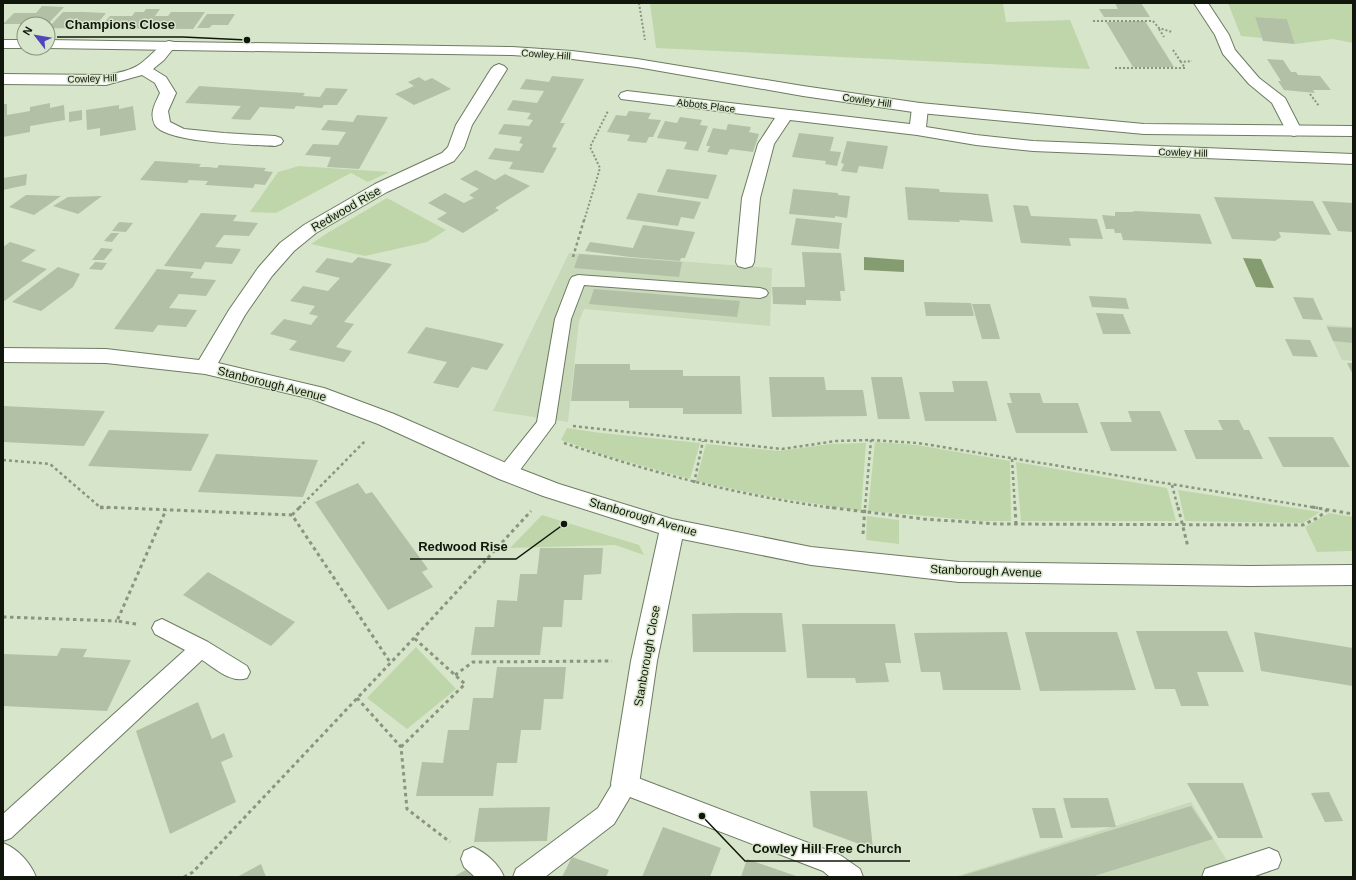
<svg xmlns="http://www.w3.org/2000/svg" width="1356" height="880" viewBox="0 0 1356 880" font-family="Helvetica,sans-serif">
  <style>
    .built { fill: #c7d9b8 }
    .green { fill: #bfd6aa }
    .water { fill: #859c70 }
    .building { fill: #b2c0a6 }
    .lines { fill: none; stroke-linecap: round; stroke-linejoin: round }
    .lane-casing { stroke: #6d7b62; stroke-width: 2 }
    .street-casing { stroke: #6d7b62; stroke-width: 2 }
    .secondary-casing { stroke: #6d7b62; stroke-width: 2 }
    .path-far2 { stroke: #8a9580; stroke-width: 2; stroke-dasharray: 2 2; stroke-linecap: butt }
    .path-far1 { stroke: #8a9580; stroke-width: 2.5; stroke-dasharray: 3 3; stroke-linecap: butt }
    .path { stroke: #8a9580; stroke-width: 3; stroke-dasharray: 3.5 3.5; stroke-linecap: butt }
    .lane { fill: #fff; fill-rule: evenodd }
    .street { fill: #fff; fill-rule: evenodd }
    .secondary { fill: #fff; fill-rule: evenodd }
    .labels { text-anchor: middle; stroke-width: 3; stroke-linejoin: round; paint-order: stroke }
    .far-street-label { font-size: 10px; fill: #11160c; stroke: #d7e6ca }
    .street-label { font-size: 12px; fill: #11160c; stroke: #d7e6ca }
    .leader { fill: none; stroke: #11160c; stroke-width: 1.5 }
    .callout-dot { fill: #11160c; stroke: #d7e6ca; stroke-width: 1.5 }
    .callout-label { font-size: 13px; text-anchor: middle; font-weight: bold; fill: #11160c; stroke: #d7e6ca; stroke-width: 3; stroke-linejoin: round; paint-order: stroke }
  </style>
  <rect width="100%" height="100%" fill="#d7e6ca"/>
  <!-- built -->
  <g class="built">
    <path d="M569 253 772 268 770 326 584 309 579 321 568 422 493 411Z"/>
    <path d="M1326 325 1353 327V361L1342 360Z"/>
    <path d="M1191 802 1237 877H954Z"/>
  </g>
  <!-- green -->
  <g class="green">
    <path d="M650 3H1003L1006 22 1070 20 1090 69 656 48Z"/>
    <path d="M1228 3H1353V43L1333 39 1295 44 1287 19 1255 17 1262 38 1241 36Z"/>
    <path d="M299 166 389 172 368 182 351 173 276 213 250 212 278 172Z"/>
    <path d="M387 198 446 230 427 242 365 256 311 244 329 232Z"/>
    <path d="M567 428 601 433 700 443 690 479 610 457 561 440Z"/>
    <path d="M875 442 917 445 1010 461 1011 521H981L868 511Z"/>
    <path d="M866 443 861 511 761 495 696 481 706 444 779 451 830 444Z"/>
    <path d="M1016 462 1167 488 1176 521H1021Z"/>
    <path d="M1178 490 1320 512 1303 523 1185 521Z"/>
    <path d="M1329 513 1353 517V551L1317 552 1305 527Z"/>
    <path d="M542 515 639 545 644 555 615 545 510 548Z"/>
    <path d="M867 516 899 520V544L866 540Z"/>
    <path d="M416 647 456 689 407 729 367 698Z"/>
  </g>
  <!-- water -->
  <g class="water">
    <path d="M864 257 904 260V272L864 270Z"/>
    <path d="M1243 258 1261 259 1274 288 1256 287Z"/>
  </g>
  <!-- building -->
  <g class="building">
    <path d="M1115 3H1141L1150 17H1104L1099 9H1118Z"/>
    <path d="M42 6 64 7 48 24H3L14 13H36Z"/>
    <path d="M146 9H160L155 16H168L171 12H205L193 29 99 28 110 16H132L135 12H144Z"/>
    <path d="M63 12H84L106 13 93 29 48 28Z"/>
    <path d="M207 14H235L228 25H212L209 28H197Z"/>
    <path d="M1255 17 1287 19 1295 44 1263 41Z"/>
    <path d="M1145 21 1174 67H1133L1106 22Z"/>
    <path d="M1267 59 1283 60 1291 72H1296L1298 75 1320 76 1331 90H1313L1315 93 1284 90 1278 81H1281Z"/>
    <path d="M552 76 584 79 560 123H565L552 147 557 148 543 173 509 169 513 162 488 159 495 148 519 151 523 144 519 143 522 137 498 134 504 124 529 126 533 120 527 119 531 113 507 110 513 100 537 103 544 91 520 89 526 79 549 82Z"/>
    <path d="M419 77 425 81 432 78 451 89 414 105 395 94 414 86 408 82Z"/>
    <path d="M199 86 305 93 303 96 320 97 326 88 348 89 337 105H324L322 108 296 106 294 109 260 107 250 120 231 119 241 106 185 103Z"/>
    <path d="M50 103V108L64 105 65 120 30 126V132L3 137V104H7V115L30 111V107Z"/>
    <path d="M119 105V109L133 106 136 130 100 136V128L87 130 86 110Z"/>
    <path d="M82 110V120L69 122V112Z"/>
    <path d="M629 111 651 113 648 119 661 120 653 137H649L646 143 627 141 630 135 607 132 616 115 626 116Z"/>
    <path d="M357 115 388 117 359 169 327 167 331 157 305 155 313 144 338 145 346 132 321 130 328 120 353 122Z"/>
    <path d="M680 117 702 120 700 125 708 126 698 151 684 149 687 142 657 138 665 121 677 123Z"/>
    <path d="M728 124 751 127 749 132 759 134 753 152 730 149 727 155 707 152 710 146H706L713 128 726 130Z"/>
    <path d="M799 133 834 137 830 151 841 152 837 166 825 164 826 161 792 157Z"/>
    <path d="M847 141 888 146 883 169 859 166 857 173 841 171 844 164 841 163Z"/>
    <path d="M155 161 201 164 199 167H208L217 168 219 165 266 168 264 171 273 172 265 185 255 184 253 188 205 185 208 181 189 180 187 183 140 180Z"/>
    <path d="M667 169 717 175 708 199 657 192Z"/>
    <path d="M476 170 495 180 505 174 530 186 495 208 499 210 463 233 437 219 447 213 428 203 445 193 464 203 474 198 469 195 479 189 460 179Z"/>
    <path d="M27 174 26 185 3 190V178Z"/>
    <path d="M905 187 939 189 940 192 988 194 993 222 959 220 960 222 908 220Z"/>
    <path d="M793 189 838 193V195L850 196 847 218 835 216V218L789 214Z"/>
    <path d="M638 193 701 202 694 219 681 217 678 226 626 219Z"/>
    <path d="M26 195 61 196 34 215 9 207Z"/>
    <path d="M102 196 78 214 53 206 68 197Z"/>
    <path d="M1214 197 1313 201 1331 235 1279 232 1281 237 1275 241 1232 239Z"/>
    <path d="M1322 201 1353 203V232L1338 231Z"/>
    <path d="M1013 205 1028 206 1031 216 1097 219 1103 239 1069 238 1071 246 1021 243Z"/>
    <path d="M1133 211 1200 214 1212 244 1123 240 1121 233H1115L1114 229H1106L1102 215 1115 216V212H1134Z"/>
    <path d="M201 213 237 215 233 221 258 223 249 236 224 235 215 247 241 249 232 264 205 262 201 269 164 266Z"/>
    <path d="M796 218 842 223 839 249 791 245Z"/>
    <path d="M119 222 133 223 126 232 112 231Z"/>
    <path d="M643 225 695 232 685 258H681L680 261 630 257 585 251 590 242 633 248Z"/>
    <path d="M111 233H119L112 242 104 241Z"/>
    <path d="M10 242 36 250 21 261 47 269 3 302V247Z"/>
    <path d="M101 248 113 249 104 260H92Z"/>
    <path d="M802 252 841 253 845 291H840L841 301 806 300V305L773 304 772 287H805Z"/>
    <path d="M579 254 682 262 679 277 574 268Z"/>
    <path d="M358 257 392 264 344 322 354 324 336 347 352 351 344 362 289 350 297 341 270 334 284 319 311 325 318 316 309 314 315 306 290 301 303 286 328 291 340 278 315 272 327 258 352 263Z"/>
    <path d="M95 262 107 263 102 270 89 269Z"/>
    <path d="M58 267 80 274 73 287 41 311 12 302Z"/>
    <path d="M157 269 194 272 190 278 216 280 206 296 179 294 169 308 197 310 186 327 158 325 153 332 114 329Z"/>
    <path d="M594 289 740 301 737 317 589 304Z"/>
    <path d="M1089 296 1126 298 1129 309 1092 307Z"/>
    <path d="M1293 297 1313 298 1323 320 1303 319Z"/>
    <path d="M924 302 971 303 974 316H926Z"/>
    <path d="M972 304H990L1000 339H982Z"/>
    <path d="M1096 313 1123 314 1131 334H1103Z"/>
    <path d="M426 327 478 338 504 344 487 370 472 367 458 388 433 383 447 362 407 353Z"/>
    <path d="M1327 327 1353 328V343L1333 341Z"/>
    <path d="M1285 339 1310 340 1318 357 1293 356Z"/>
    <path d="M1347 363H1353V375Z"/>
    <path d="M575 364H630V370H683V376H740L742 414H683V408H629V401H571Z"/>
    <path d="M769 377H824L826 390H863L867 416 772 417Z"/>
    <path d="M871 377H902L910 419H878Z"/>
    <path d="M952 381H987L997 421H925L919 392H954Z"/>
    <path d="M1009 393H1040L1043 403H1078L1088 433H1016L1007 403H1012Z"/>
    <path d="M3 406 105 411 84 446 3 442Z"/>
    <path d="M1128 411H1160L1177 451H1111L1100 422H1132Z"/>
    <path d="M1218 420H1239L1244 430H1249L1263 459H1196L1184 430H1223Z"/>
    <path d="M109 430 209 434 191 471 88 466Z"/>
    <path d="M1268 437H1333L1350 467H1283Z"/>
    <path d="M216 454 318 460 303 497 198 492Z"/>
    <path d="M358 483 366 494 372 492 428 569 422 572 433 587 388 610 315 502Z"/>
    <path d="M540 548H603L601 574 584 575 582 600H564L562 627H543L540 655H471L475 627H494L497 600 517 601 520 574H537Z"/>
    <path d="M208 572 295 622 271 646 183 595Z"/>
    <path d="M737 613H782L786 652H693L692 614Z"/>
    <path d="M802 624H895L901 663H885L889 682 856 683 855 678H807Z"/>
    <path d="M1136 631H1227L1244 672H1197L1209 706H1181L1175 689H1155Z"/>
    <path d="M1007 632 1021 690H943L940 672H921L914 633Z"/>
    <path d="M1025 632H1117L1136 690 1040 691Z"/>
    <path d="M1254 632 1353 648V686L1261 671Z"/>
    <path d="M61 648 87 649 83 657 131 660 107 711 3 706V654L57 656Z"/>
    <path d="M497 667H566L563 699H544L541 730H521L517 763H497L493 796H416L422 762 443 763 448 730H469L473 698H493Z"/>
    <path d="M198 702 212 739 224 733 233 757 221 762 236 802 170 834 136 731Z"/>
    <path d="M1187 783H1243L1263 838H1218Z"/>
    <path d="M810 791H867L873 849 813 827Z"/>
    <path d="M1329 792 1343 821 1325 822 1311 793Z"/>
    <path d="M1063 798H1108L1116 827 1071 828Z"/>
    <path d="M1191 806 1213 839 1091 877H958Z"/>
    <path d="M550 807 547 841 474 842 479 808Z"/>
    <path d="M1032 808H1055L1063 838H1040Z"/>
    <path d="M663 827 721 848 710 877H642Z"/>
    <path d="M572 857 609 870 606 877H562Z"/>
    <path d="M747 859 799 877H741Z"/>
    <path d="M261 864 266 877H237Z"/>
    <path d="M471 867 476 877H453Z"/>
  </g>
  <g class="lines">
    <defs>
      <g id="lane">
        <path d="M578 275 760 288 766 290 768 293 766 296 760 298 584 285 571 319 555 423 514 478 507 480 500 478 498 473 500 468 537 422 555 319 570 280 572 277Z"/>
        <path d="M162 619 208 642 247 666 250 672 247 678C231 684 215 668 202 660L11 838 3 841V814L185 650 155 634 152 628 155 622Z"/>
        <path d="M625 773 840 855 860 869 863 877H830L823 871 630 797 614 824 545 877H513L516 869 598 808 617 776Z"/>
        <path d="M473 847C486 853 499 864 504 877H475L464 867 461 859 464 851Z"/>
        <path d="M1269 848 1278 852 1281 860 1278 868 1252 877H1202L1205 869Z"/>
      </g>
      <g id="street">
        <path d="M1194 3H1208L1229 35 1235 50 1259 78 1285 98 1302 131 1300 134 1294 136 1288 134 1272 103 1249 84 1223 54 1215 35Z"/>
        <path d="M169 41 174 42 176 45 164 60 153 69 166 77 176 93 168 111 170 122 184 129 224 133 275 136 281 138 283 141 281 144 275 146C254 145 165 143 155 125 149 113 155 104 160 93L155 83 142 75 106 85 3 84V74L106 75C117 73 130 71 140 64 148 59 162 42 169 41Z"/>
        <path d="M499 64 504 66 507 69 472 125 464 148 454 161 387 192 316 233 294 251 272 276 245 315 218 363 324 388 394 414 515 467 559 484 672 519 811 547 959 562 1250 566 1353 565V585L1250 586 959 582 811 565 682 539 657 661 639 784 635 793 625 797 615 793 611 784 631 661 659 533 543 496 499 479 378 424 312 399 205 374 106 363 3 362V348L106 349 199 360 229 310 258 268 280 243 304 225 375 184 442 153 448 147 456 125 491 69 494 66Z"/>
        <path d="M627 91 910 124 912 108 914 105 920 103 926 105 928 108 926 127 976 135 1033 141 1353 154V164L1033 151 976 145 917 135 790 120 774 144 760 198 754 262 752 266 745 268 738 266 736 262 742 198 758 144 775 118 621 99 619 96 621 93Z"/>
        <path d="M3 843C18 849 30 862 36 877H3Z"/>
      </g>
      <g id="secondary">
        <path d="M3 40H24V48H26H3Z"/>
        <path d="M48 40 512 47 572 51 637 59 803 86 920 103 1144 124 1353 126V136L1144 134 920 113 803 96 637 67 572 59 512 55 48 48H46H48Z"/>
      </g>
    </defs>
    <!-- lane casing -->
    <use href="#lane" class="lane-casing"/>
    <!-- street casing -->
    <use href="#street" class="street-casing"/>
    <!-- secondary casing -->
    <use href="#secondary" class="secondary-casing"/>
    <!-- path-far2 -->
    <g class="path-far2">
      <path d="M639 3 645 40"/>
      <path d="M1093 21H1153L1159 28 1172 32"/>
      <path d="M1159 29 1164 37"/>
      <path d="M1173 50 1181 62"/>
      <path d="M1115 68H1185L1181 62 1192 61"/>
      <path d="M1310 94 1319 106"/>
      <path d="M584 221 600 168 590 147 608 111"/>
    </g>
    <!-- path-far1 -->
    <g class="path-far1">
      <path d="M573 257 584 220"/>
      <path d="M573 426 782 449 836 441 871 440 918 443 1318 508"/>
      <path d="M564 443C652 473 741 496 833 508"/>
      <path d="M1012 459 1015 508"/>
      <path d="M3 460 50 464 101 508H108"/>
      <path d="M694 483 703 441"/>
      <path d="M1172 485 1178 508"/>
      <path d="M299 508 366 440"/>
      <path d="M865 508 871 440"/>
    </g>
    <!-- path -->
    <g class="path">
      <path d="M100 507 292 515 390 662"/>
      <path d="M826 507 924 519 997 524 1303 525 1319 517 1327 510"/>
      <path d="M1015 507 1016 524"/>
      <path d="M1178 507 1188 547"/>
      <path d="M1312 507 1353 514"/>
      <path d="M292 515 300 507"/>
      <path d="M863 534 865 507"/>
      <path d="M3 617 117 621"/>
      <path d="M136 624 117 621 166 510"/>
      <path d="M455 675 473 662 612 661"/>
      <path d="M357 698 401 747 407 809 450 842"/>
      <path d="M401 747 465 684 414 638"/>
      <path d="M184 877 193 872 414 638 531 511"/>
    </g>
    <!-- lane -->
    <use href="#lane" class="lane"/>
    <!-- street -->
    <use href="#street" class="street"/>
    <!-- secondary -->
    <use href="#secondary" class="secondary"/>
  </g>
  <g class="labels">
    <!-- far-street labels -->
    <g class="far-street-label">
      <text transform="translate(546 54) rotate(4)" y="4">Cowley Hill</text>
      <text transform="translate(92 78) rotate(-2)" y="4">Cowley Hill</text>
      <text transform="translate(867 100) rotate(8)" y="4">Cowley Hill</text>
      <text transform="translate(706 105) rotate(7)" y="4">Abbots Place</text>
      <text transform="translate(1183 152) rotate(2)" y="4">Cowley Hill</text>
    </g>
    <!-- street labels -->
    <g class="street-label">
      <text transform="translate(346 209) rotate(-30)" y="4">Redwood Rise</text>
      <text transform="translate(272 384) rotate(14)" y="4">Stanborough Avenue</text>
      <text transform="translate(643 517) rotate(16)" y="4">Stanborough Avenue</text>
      <text transform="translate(986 571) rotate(2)" y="4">Stanborough Avenue</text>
      <text transform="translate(647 656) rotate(-80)" y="4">Stanborough Close</text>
    </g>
  </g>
  <!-- callouts -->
  <path class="leader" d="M247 40L183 37H57M564 524L516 559H410M702 816L745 861H910"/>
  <g class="callout-dot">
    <circle cx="247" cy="40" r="4"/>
    <circle cx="564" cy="524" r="4"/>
    <circle cx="702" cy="816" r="4"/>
  </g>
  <g class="callout-label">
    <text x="120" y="29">Champions Close</text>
    <text x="463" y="551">Redwood Rise</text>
    <text x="827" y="853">Cowley Hill Free Church</text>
  </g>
  <!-- border -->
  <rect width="1356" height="880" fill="none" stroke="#11160c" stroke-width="8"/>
  <!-- north arrow -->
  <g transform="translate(36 36) rotate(301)"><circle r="19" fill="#d7e6ca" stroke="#88937e"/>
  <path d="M0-3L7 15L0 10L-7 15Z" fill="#4f46bd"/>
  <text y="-6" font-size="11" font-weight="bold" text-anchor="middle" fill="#11160c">N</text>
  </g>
</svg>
